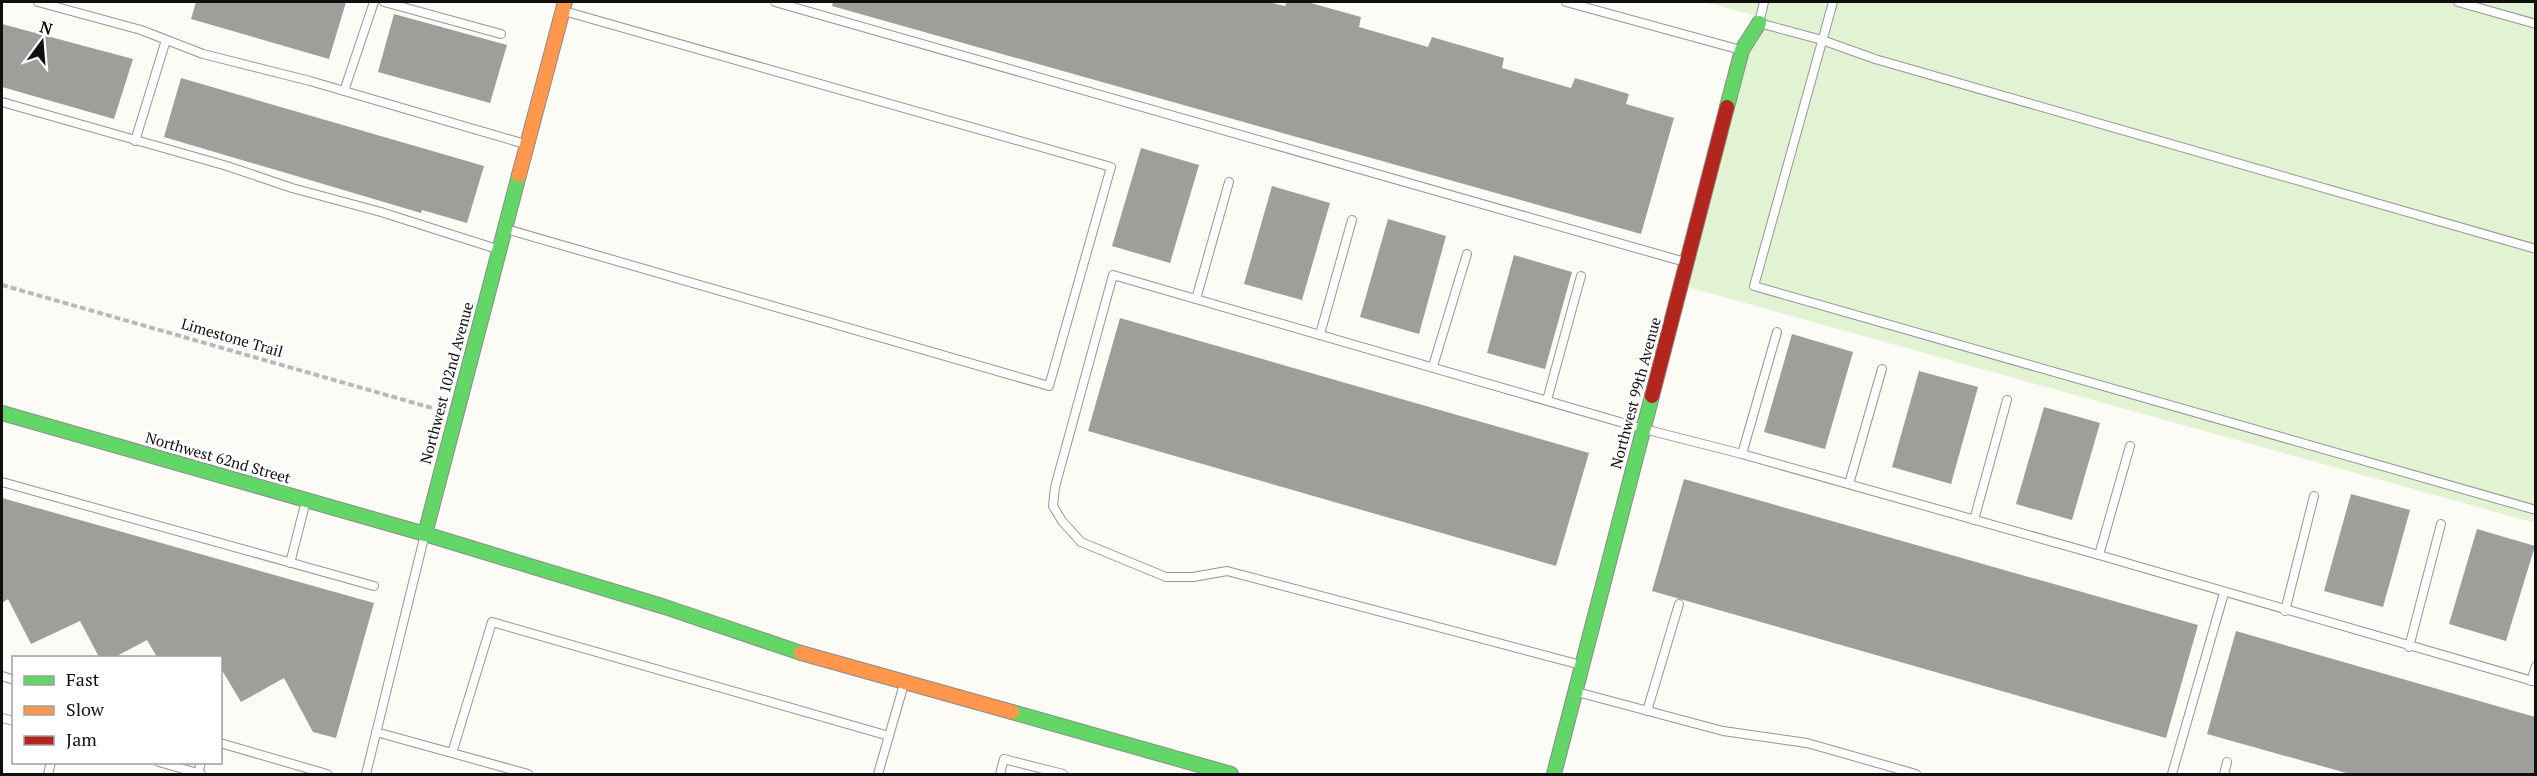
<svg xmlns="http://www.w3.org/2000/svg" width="2537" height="776" viewBox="0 0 2537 776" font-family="'PT Serif',serif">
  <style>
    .green { fill: #e2f3d3 }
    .building { fill: #a09e9a }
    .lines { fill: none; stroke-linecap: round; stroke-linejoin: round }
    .lane-casing { stroke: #969693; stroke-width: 10 }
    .fast-casing { stroke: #8d8c8a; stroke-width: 16 }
    .slow-casing { stroke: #8d8c8a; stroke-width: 16 }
    .jam-casing { stroke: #8d8c8a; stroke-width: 16 }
    .path { stroke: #b9b9b8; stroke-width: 4; stroke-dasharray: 6 3; stroke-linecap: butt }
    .lane { stroke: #fffefe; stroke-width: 8 }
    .fast { stroke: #63d668; stroke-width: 14 }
    .slow { stroke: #ff974d; stroke-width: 14 }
    .jam { stroke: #b3261e; stroke-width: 14 }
    .labels { text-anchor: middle; stroke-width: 6; stroke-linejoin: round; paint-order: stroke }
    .street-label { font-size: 15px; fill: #101010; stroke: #fff }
  </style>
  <rect width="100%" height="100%" fill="#fcfbf5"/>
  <!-- green -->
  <path class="green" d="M1704 2H2535V523L1680 285 1760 17Z"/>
  <!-- building -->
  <g class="building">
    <path d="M196 2H346L329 59 191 19Z"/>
    <path d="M833 2H1268L1285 6 1287 2H1307L1361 17 1359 27 1428 47 1432 37 1504 58 1502 68 1571 88 1575 78 1629 94 1626 104 1674 118 1641 234 832 6Z"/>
    <path d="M394 14 507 45 490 103 378 72Z"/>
    <path d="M2 24 133 59 114 119 2 87Z"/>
    <path d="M181 78 484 166 467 223 422 210 421 213 164 137Z"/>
    <path d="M1141 148 1199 165 1170 263 1112 246Z"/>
    <path d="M1272 186 1330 203 1302 300 1244 284Z"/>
    <path d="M1388 219 1446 236 1419 334 1360 317Z"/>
    <path d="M1514 255 1572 272 1545 369 1487 353Z"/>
    <path d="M1120 318 1589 453 1556 566 1088 431Z"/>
    <path d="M1792 334 1853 352 1825 449 1764 432Z"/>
    <path d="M1919 371 1978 387 1951 484 1892 467Z"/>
    <path d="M2044 407 2100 423 2072 520 2016 504Z"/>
    <path d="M1684 479 2198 625 2166 738 1652 591Z"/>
    <path d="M2351 494 2410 510 2383 607 2324 591Z"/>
    <path d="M2 498 374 603 336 738 313 732 284 678 241 702 220 667V657H157L147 640 115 657H99L80 621 31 644 8 599 2 603Z"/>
    <path d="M2477 529 2535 546 2506 641 2449 624Z"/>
    <path d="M2236 631 2535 717V774H2350L2207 734Z"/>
  </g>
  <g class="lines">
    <defs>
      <g id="lane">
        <path d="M38 2 141 30 203 54 310 81 525 144"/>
        <path d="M384 2 501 34"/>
        <path d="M775 2 1685 262"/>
        <path d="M1566 2 1741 50"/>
        <path d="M1764 2 1759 23 1822 40 1875 59 2536 249"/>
        <path d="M1833 2 1754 286 2536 510"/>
        <path d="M2458 2 2536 24"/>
        <path d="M344 91 374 2"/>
        <path d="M2 102 227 166 292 188 381 212 497 249"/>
        <path d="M135 141 166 40"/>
        <path d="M506 229 1049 386 1111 167 564 11"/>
        <path d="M1196 299 1229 182"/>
        <path d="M1320 334 1352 220"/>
        <path d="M1433 366 1467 254"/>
        <path d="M1547 400 1581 276"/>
        <path d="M1742 454 1777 332"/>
        <path d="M2 482 374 586"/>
        <path d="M1849 484 1882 369"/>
        <path d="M1974 520 2007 400"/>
        <path d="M2099 555 2130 446"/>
        <path d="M290 563 306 501"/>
        <path d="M2285 611 2314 496"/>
        <path d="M2409 647 2441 524"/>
        <path d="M1581 665 1227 571 1193 577H1166L1081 542 1062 521 1053 506 1055 487 1113 275 1644 429 1742 454 2099 555 2536 682"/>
        <path d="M2 676 14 680"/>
        <path d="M2531 681 2536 666"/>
        <path d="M1577 692 1723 731 1807 743 1916 774"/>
        <path d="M1647 711 1679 604"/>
        <path d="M2 718 14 721"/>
        <path d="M376 732 528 774"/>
        <path d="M220 743 327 774"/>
        <path d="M452 753 492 622 889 736"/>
        <path d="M159 762 201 774"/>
        <path d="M48 774 51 762"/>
        <path d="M198 774 201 762"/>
        <path d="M366 774 425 534"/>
        <path d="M878 774 904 684"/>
        <path d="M1000 774 1004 759 1063 774"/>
        <path d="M2172 774 2224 593"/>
        <path d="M2224 774 2227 762"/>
      </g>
      <g id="fast">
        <path d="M1727 107 1742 50 1759 23"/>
        <path d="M2 413 425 534 665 607 801 653"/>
        <path d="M425 534 519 175"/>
        <path d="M1012 712 1231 774"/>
        <path d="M1554 774 1652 396"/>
      </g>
      <g id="slow">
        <path d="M519 175 565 2"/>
        <path d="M801 653 1012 712"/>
      </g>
      <path id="jam" d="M1652 396 1727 107"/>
    </defs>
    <!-- lane casing -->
    <use href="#lane" class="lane-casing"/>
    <!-- fast casing -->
    <use href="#fast" class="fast-casing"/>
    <!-- slow casing -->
    <use href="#slow" class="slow-casing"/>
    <!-- jam casing -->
    <use href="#jam" class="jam-casing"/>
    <!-- path -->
    <path class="path" d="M2 285 439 410"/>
    <!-- lane -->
    <use href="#lane" class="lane"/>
    <!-- fast -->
    <use href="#fast" class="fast"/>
    <!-- slow -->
    <use href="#slow" class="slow"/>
    <!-- jam -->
    <use href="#jam" class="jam"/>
  </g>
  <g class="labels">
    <!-- street labels -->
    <g class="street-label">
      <text transform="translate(232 338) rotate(16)" y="5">Limestone Trail</text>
      <text transform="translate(447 383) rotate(-75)" y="5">Northwest 102nd Avenue</text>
      <text transform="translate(1636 393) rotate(-75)" y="5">Northwest 99th Avenue</text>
      <text transform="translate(218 458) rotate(16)" y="5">Northwest 62nd Street</text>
    </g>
  </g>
  <!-- border -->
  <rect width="2537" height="776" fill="none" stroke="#101010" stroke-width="6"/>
  <!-- legend -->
  <rect x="12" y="656" width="210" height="108" fill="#ffffff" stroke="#9f9f9f" stroke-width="1.5"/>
  <rect x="24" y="676" width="30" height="9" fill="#63d668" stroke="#9f9f9f" stroke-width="1.5"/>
  <text x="66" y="686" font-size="18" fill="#101010">Fast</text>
  <rect x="24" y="706" width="30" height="9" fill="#ff974d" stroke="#9f9f9f" stroke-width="1.5"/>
  <text x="66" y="716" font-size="18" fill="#101010">Slow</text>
  <rect x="24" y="736" width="30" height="9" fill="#b3261e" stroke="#9f9f9f" stroke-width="1.5"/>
  <text x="66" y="746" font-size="18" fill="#101010">Jam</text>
  <!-- north arrow -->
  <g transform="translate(42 42) rotate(16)" stroke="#ffffff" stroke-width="4.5" paint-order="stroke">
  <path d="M0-4.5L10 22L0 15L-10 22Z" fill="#101010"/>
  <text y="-9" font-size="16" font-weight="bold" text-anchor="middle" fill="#101010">N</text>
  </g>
</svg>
